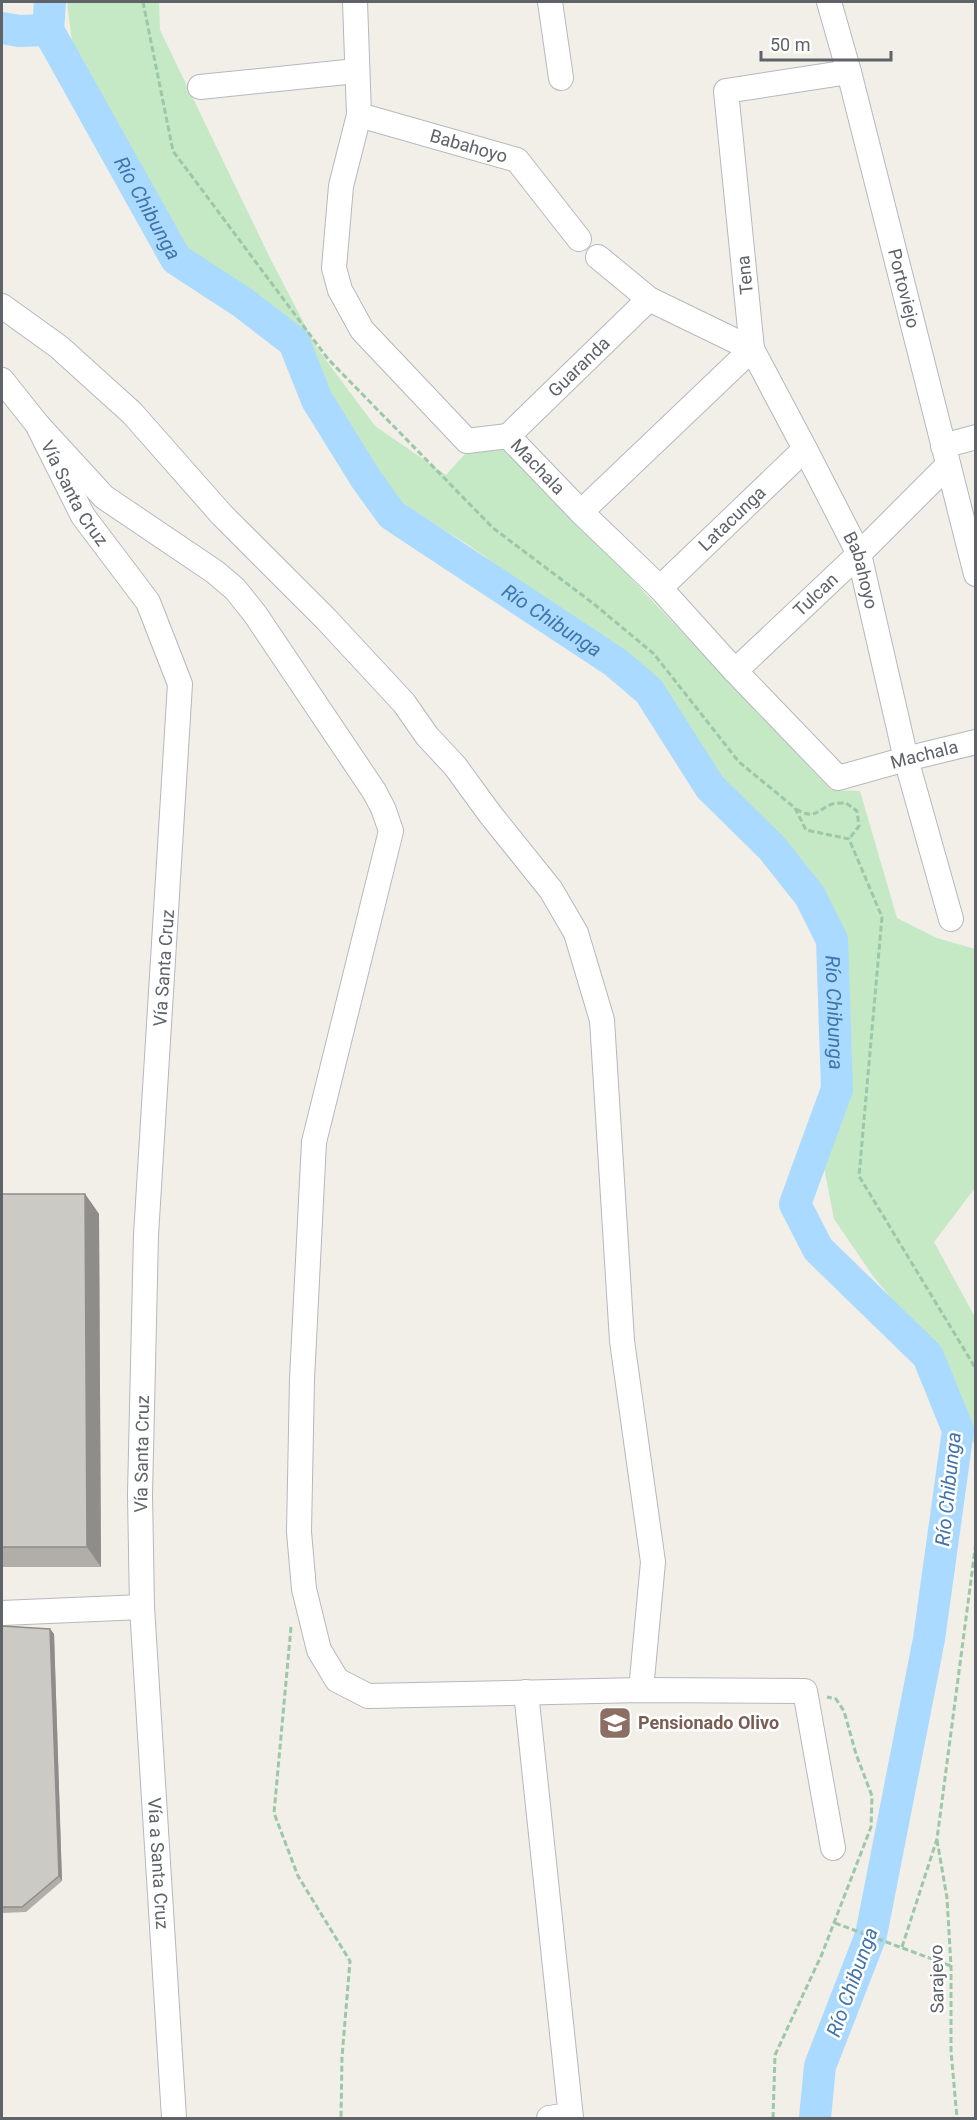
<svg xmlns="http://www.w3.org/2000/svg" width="977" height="2120" viewBox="0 0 977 2120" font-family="Roboto,sans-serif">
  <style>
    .green { fill: #c5e8c5 }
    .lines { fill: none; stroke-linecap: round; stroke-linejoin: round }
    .river { stroke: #aadaff; stroke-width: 32 }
    .minor-casing { stroke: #b5b8bc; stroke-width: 26 }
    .path { stroke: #9cc7a9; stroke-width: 3; stroke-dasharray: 6 3; stroke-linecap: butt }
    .minor { stroke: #fff; stroke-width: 24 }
    .wall { fill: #afaea9 }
    .shaded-wall { fill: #8f8d8a }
    .building { fill: #cccac5; stroke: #8f8d8a; stroke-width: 1.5 }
    .labels { text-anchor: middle; stroke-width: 5; stroke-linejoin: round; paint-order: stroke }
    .street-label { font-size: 18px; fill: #5f6368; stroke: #fff }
    .education-label { font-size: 18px; font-weight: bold; fill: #785e54; stroke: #fff; text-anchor: start }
    .water-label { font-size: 20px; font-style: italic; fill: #4174aa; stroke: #fff }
  </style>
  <rect width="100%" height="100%" fill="#f1efe8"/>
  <!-- green -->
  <path class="green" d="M67 2H159L160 30 271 260 317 348 375 426 446 475 465 454 506 446 831 790 860 791 897 918 937 938 975 949V1188L934 1242 975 1317V1445L961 1420 947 1376 911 1322 873 1276 834 1219 822 1157 844 1064 849 987 837 924 796 853 735 794 669 704 614 647 467 544 386 494 345 425 270 312 233 279 179 243 122 142 72 42Z"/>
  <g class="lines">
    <!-- river -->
    <g class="river">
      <path id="s1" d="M50 2 48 30 176 259 242 302 294 342 317 400 366 479 392 515 615 662 649 691 710 787 772 848 810 896 832 940 837 1089 795 1204 818 1249 928 1356 958 1430 929 1639 871 1935 820 2066 815 2118"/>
      <path d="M2 28 19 31 48 30"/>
    </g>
    <defs>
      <g id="minor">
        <path id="s2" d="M355 2 359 115 341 186 334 268 340 290 362 330 467 441 508 436 581 512 660 588 735 671 838 778 906 759 976 742"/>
        <path d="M550 2 561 78"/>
        <path id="s3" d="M829 2 849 72 976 574"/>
        <path d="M200 87 356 71"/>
        <path id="s4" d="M359 115 517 160 579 239"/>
        <path id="s5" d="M598 257 649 299 752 349 805 449 859 554 906 759 951 919"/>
        <path d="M2 306 59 347 132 413 222 515 326 619 404 703 427 736 455 766 490 814 551 890 576 933 602 1020 622 1341 653 1562 641 1690"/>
        <path d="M752 349 726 91 849 72"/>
        <path id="s6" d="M2 380 37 424 83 516 148 602 180 684 146 1235 140 1494 142 1607 174 2118"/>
        <path d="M37 424 104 497 215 572 235 589 255 614 374 791 383 808 391 831 314 1142 302 1379 299 1532 304 1589 319 1650 337 1680 368 1696 641 1690 805 1691 833 1848"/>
        <path id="s7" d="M508 436 649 299"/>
        <path d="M943 446 976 437"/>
        <path d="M581 512 752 349"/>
        <path id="s8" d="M660 588 805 449"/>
        <path id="s9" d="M735 671 859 554 947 466"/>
        <path d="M2 1613 142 1607"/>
        <path d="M526 1692 571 2118"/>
        <path d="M549 2118 570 2115"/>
      </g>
    </defs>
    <!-- minor casing -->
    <use href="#minor" class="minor-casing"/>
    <!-- path -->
    <g class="path">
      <path d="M143 2 173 151 328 359 493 528 594 604 654 654 739 762 795 808 806 830 849 839 882 917 859 1176 976 1369"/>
      <path d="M796 809C815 820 816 811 832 804 836 803 842 803 846 803L857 811 859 826 849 839"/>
      <path d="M291 1627 274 1813 298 1876 350 1961 342 2057 341 2118"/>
      <path d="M937 1840 947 1898 951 1966V2051L957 2118"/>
      <path d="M835 1923 951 1966"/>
      <path d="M902 1947 937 1839 976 1542"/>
      <path d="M773 2118 775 2055 822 1954 871 1827 872 1796 856 1754 844 1711 836 1699 827 1697"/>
    </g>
    <!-- minor -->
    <use href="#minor" class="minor"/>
  </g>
  <!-- wall -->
  <g class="wall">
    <path d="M2 1194H85L99 1214 101 1567H2Z"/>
    <path d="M2 1626 50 1629 54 1634 62 1881 26 1912 2 1913Z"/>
  </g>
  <!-- shaded-wall -->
  <g class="shaded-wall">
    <path d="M85 1194 99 1214 101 1567 87 1547Z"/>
    <path d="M50 1629 54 1634 62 1881 59 1876Z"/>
  </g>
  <!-- building -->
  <g class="building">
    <path d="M2 1194H85L87 1547H2Z"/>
    <path d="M2 1626 50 1629 59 1876 22 1907H2Z"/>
  </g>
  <!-- icons -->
  <defs>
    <symbol id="school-square" viewBox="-11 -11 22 22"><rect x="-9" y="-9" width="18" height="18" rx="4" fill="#8d6e63" stroke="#fff"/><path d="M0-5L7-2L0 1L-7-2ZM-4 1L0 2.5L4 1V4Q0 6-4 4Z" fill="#fff"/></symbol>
  </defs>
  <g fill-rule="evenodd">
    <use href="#school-square" x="596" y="1704" width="38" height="38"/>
  </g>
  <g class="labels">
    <!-- street labels -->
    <g class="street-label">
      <text dy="6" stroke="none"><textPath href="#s4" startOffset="114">Babahoyo</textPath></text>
      <text transform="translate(745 275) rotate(-96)" y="6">Tena</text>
      <text dy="6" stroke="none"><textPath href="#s3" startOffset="296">Portoviejo</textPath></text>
      <text dy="6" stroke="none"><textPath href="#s7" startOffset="99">Guaranda</textPath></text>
      <text dy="6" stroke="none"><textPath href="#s2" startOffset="574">Machala</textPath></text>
      <text dy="6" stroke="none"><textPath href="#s6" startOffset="135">Vía Santa Cruz</textPath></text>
      <text dy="6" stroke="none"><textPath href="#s8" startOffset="100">Latacunga</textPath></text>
      <text dy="6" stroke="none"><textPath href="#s5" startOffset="428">Babahoyo</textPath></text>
      <text dy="6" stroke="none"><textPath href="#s9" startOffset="111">Tulcan</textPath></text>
      <text dy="6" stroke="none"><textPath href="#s2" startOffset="1096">Machala</textPath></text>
      <text transform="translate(164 968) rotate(-86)" y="6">Vía Santa Cruz</text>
      <text transform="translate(142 1454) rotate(-89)" y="6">Vía Santa Cruz</text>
      <text dy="6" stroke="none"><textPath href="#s6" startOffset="1536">Vía a Santa Cruz</textPath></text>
      <text transform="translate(937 1979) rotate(-91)" y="6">Sarajevo</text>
    </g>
    <!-- education labels -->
    <g class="education-label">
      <text x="638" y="1729">Pensionado Olivo</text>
    </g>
    <!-- water labels -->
    <g class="water-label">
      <text dy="7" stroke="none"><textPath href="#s1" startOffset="232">Río Chibunga</textPath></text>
      <text dy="7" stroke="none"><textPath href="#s1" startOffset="826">Río Chibunga</textPath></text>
      <text dy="7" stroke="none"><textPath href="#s1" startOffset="1330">Río Chibunga</textPath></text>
      <text transform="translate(948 1489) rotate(-84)" y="7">Río Chibunga</text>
      <text transform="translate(852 1982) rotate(-70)" y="7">Río Chibunga</text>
    </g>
  </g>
  <!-- border -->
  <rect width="977" height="2120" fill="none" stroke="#5f6368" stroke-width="6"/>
  <!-- scale -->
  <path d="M761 51v9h130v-9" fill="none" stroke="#5f6368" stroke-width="3"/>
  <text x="770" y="51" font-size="18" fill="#5f6368" stroke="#ffffff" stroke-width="4.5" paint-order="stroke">50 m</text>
</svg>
